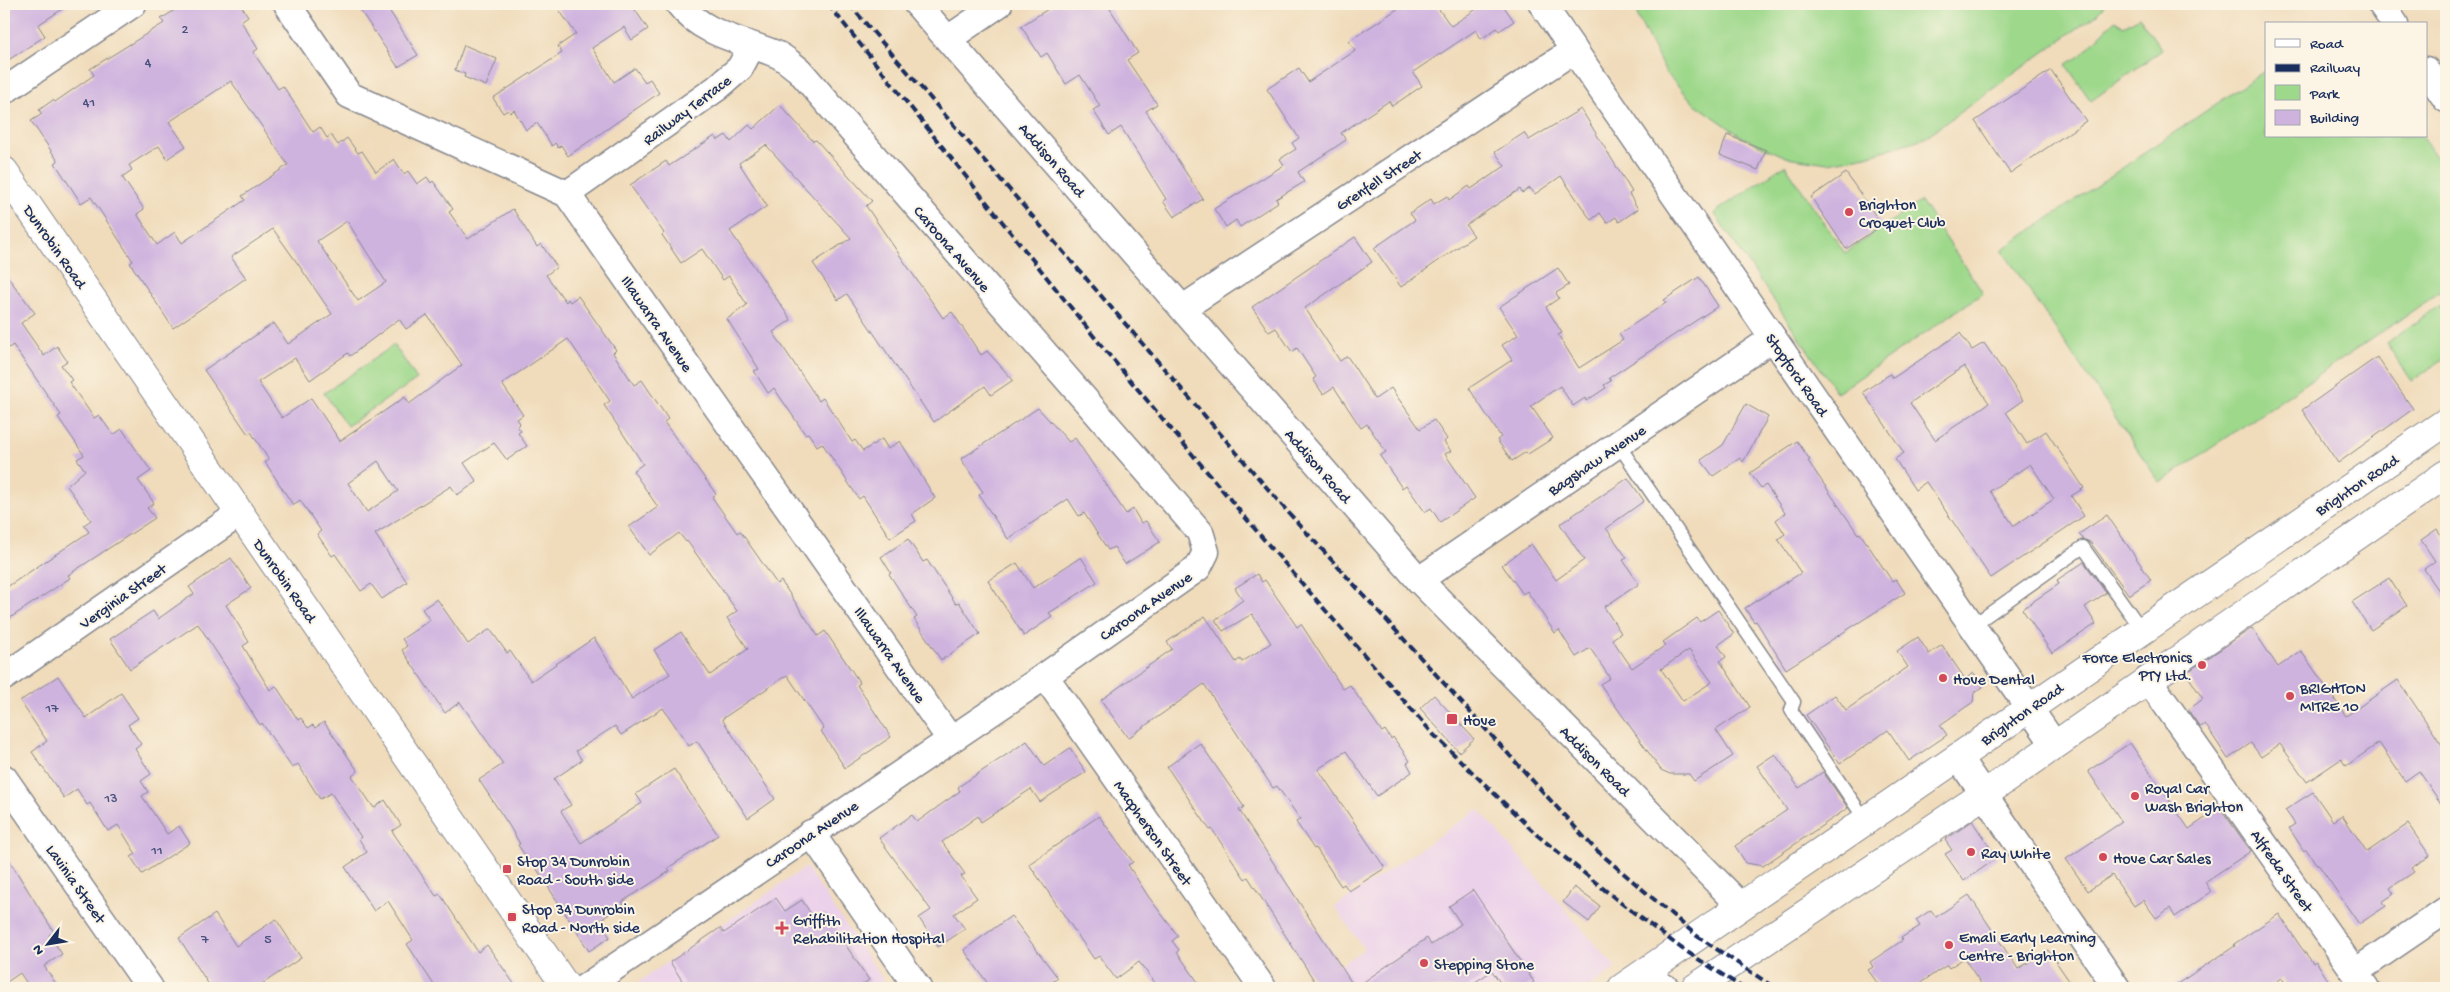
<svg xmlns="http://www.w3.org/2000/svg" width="2450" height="992" viewBox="0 0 2450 992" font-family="'Gochi Hand',sans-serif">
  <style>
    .built { fill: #ecd1ea }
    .green { fill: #9ed88b; stroke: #5c8474 }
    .building { fill: #cfb3df; fill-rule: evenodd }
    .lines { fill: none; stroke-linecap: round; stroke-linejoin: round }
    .service-casing { stroke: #86868c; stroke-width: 15 }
    .minor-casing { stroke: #86868c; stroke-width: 29 }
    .tertiary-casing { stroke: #86868c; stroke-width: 30 }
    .primary-casing { stroke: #86868c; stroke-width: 30 }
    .service { stroke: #fff; stroke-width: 12 }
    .minor { stroke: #fff; stroke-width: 26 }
    .tertiary { stroke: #fff; stroke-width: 28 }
    .primary { stroke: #fff; stroke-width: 28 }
    .rail { stroke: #1b2f5e; stroke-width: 4; stroke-dasharray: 8 4; stroke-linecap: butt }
    .poi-dot { fill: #d1495b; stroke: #fcf5e5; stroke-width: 2 }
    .labels { text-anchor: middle; stroke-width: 4; stroke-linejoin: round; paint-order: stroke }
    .number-label { font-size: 14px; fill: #48507e }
    .street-label { font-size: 16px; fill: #1b2f5e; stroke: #fcf5e5 }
    .poi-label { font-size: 16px; fill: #1b2f5e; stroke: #fcf5e5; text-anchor: start }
  </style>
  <rect width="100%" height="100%" fill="#fcf5e5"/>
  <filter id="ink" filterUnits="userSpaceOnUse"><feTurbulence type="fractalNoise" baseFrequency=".02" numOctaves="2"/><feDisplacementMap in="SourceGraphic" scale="10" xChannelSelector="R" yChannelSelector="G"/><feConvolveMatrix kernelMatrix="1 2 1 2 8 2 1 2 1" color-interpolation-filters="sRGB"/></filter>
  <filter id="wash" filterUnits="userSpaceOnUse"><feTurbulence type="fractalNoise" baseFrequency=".0096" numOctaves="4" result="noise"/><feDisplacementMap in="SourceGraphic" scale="20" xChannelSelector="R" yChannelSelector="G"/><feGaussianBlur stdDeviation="1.12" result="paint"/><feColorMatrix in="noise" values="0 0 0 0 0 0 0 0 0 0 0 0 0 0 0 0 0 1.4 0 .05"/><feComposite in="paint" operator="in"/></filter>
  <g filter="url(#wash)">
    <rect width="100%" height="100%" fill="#f0dcbb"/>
    <!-- built -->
    <g class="built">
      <path d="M1478 809 1616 968 1587 988H1307L1364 949 1335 907Z"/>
      <path d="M806 867 889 988H630Z"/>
    </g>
    <!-- green -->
    <g class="green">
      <path d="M1636 4H2106L2096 15 1924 138 1867 156 1828 163 1786 157 1742 137 1694 103 1666 73 1638 18Z"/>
      <path d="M2139 17 2162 50 2091 101 2066 65 2081 55 2115 20 2124 26Z"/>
      <path d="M2266 70V136H2422L2446 172V288L2160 483 2002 250Z"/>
      <path d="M1785 165 1845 253 1921 201 1983 293 1837 393 1714 213Z"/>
      <path d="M2440 305 2446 314V357L2412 381 2386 343Z"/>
      <path d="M394 345 417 379 347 426 324 393Z"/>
    </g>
    <g id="blocks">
      <!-- building -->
      <g class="building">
        <path d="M4 4H70L38 25 45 36 4 63Z"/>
        <path d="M184 4H240L248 16 241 21 258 49 253 52 278 89 283 86 313 132 320 127 327 138 331 135 338 145 347 138 358 153 362 151 376 172 394 159 404 174 408 171 417 184 427 177 431 183 433 181 453 209 449 212 468 239 513 209 537 247 541 244 557 267 546 275 566 302 568 299 570 302 578 296 616 350 613 353 634 385 642 380 668 419 664 422 716 494 712 497 737 533 740 531 777 584 781 581 818 636 825 631 860 683 857 685 891 737 845 768 821 731 824 729 787 675 722 719 775 799 748 818 697 741 689 746 663 708 621 735 615 726 576 751 582 760 554 779 571 805 561 811 581 843 642 803 636 794 674 769 718 835 668 868 670 871 622 902 624 904 599 921 610 937 589 951 533 863 531 864 518 845 520 844 510 827 479 780 503 764 460 702 445 713 402 650 407 646 402 639 430 620 422 609 437 599 468 644 490 629 507 653 510 651 531 681 594 638 632 699 670 674 654 650 681 632 710 675 748 649 727 618 737 611 687 541 686 542 679 533 649 555 629 527 658 507 633 471 643 464 604 405 610 401 568 339 502 384 523 415 517 419 520 423 517 426 521 431 518 433 527 446 507 460 494 443 464 463 477 482 457 495 451 486 375 534 407 582 382 599 371 584 361 591 335 554 332 556 317 534 321 531 300 500 293 505 265 462 269 460 251 432 248 434 204 370 274 323 288 344 332 314 298 264 273 229 231 257 246 278 173 328 130 263 133 261 91 197 81 203 55 163 58 161 31 121 42 114 39 110 53 100 55 102 94 75 90 69 164 23 161 19ZM231 81 288 165 242 196 245 200 182 243 175 232 157 245 137 214 144 209 122 177 132 170 129 165 159 146 167 159 186 146 169 122ZM347 221 386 282 358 301 317 241ZM427 315 462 365 409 404 405 397 340 441 311 398 282 418 258 382 295 358 310 380 348 353 350 356 399 319 406 329ZM378 461 398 491 367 512 348 483Z"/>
        <path d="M356 4H385L418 55 398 67Z"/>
        <path d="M555 4H631L648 29 632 40 624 27 592 48 614 82 635 68 645 82 650 79 659 93 568 156 561 145 558 148 555 143 552 146 537 123 526 130 514 110 510 113 508 110 503 113 493 98 562 53 558 46 576 34Z"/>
        <path d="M1056 4H1107L1138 53 1127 60 1157 104 1146 111 1203 199 1174 217 1163 201 1166 199 1121 127 1109 135 1093 110 1100 106 1080 75 1066 84 1047 53 1041 57 1021 26Z"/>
        <path d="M1405 4H1435L1451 26 1484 4H1502L1514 21 1499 31 1497 28 1481 39 1476 30 1413 72 1422 86 1392 106 1389 101 1341 133 1346 140 1298 172 1304 182 1276 199 1278 202 1240 227 1236 220 1226 227 1214 209 1284 165 1280 159 1296 149 1292 143 1299 138 1267 89 1299 68 1308 82 1355 51 1349 41Z"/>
        <path d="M464 45 497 59 486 86 464 77 465 74 455 70Z"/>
        <path d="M2051 70 2086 121 2010 173 1975 121Z"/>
        <path d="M780 105 813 141 816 140 872 201 866 206 943 318 952 312 981 355 987 351 1013 380 991 395 985 386 934 422 847 294 838 300 813 263 851 238 766 145 739 163 767 206 730 231 791 320 773 332 819 401 823 398 852 442 855 440 863 451 882 439 888 449 900 441 935 498 912 514 916 521 890 538 863 496 859 499 822 443 817 446 808 433 805 434 774 388 768 393 754 371 759 369 727 319 747 305 729 276 723 280 702 249 681 263 662 235 664 233 630 185 666 161 669 166 715 136 718 140 726 135 731 142 749 125 753 129Z"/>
        <path d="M1581 109 1632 192 1629 194 1638 209 1619 222 1616 217 1607 223 1600 213 1591 220 1561 176 1535 194 1530 188 1522 193 1520 189 1466 225 1474 236 1401 287 1374 248 1415 220 1410 213 1431 199 1434 204 1447 196 1449 200 1469 186 1471 189 1505 166 1495 152 1524 133 1529 140Z"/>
        <path d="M1727 135 1766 150 1758 170 1720 155Z"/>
        <path d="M1846 173 1882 225 1846 249 1811 197Z"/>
        <path d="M1355 237 1372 262 1305 308 1340 361 1347 356 1375 399 1391 388 1420 429 1434 420 1447 439 1444 442 1451 451 1445 454 1475 498 1440 522 1431 508 1425 512 1406 485 1402 488 1380 456 1386 452 1367 424 1361 428 1334 387 1323 394 1313 379 1316 377 1297 348 1292 352 1276 328 1269 332 1252 307Z"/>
        <path d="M1558 268 1569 285 1556 293 1559 298 1546 307 1562 333 1558 335 1579 368 1623 340 1619 334 1666 303 1664 300 1699 277 1718 306 1609 378 1611 381 1604 385 1606 388 1586 401 1585 398 1573 406 1560 386 1531 406 1553 438 1528 454 1526 452 1512 461 1497 440 1501 437 1469 388 1512 360 1502 345 1518 335 1499 307Z"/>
        <path d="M4 272 35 313 21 323 44 356 57 346 67 361 61 365 72 380 69 382 94 418 99 415 113 435 122 429 151 471 138 480 154 503 147 508 155 518 68 575 70 578 4 622V589L89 532 84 525 91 520 67 486 85 470 77 459 84 455 58 417 61 415 13 345 4 351Z"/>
        <path d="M1960 333 1972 350 1984 343 2023 400 2006 412 2027 444 2046 431 2084 488 2071 496 2084 516 1991 578 1926 482 1915 490 1895 459 1904 453 1863 392 1890 374 1893 378ZM1964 366 1989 403 1935 440 1910 403ZM2030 464 2054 499 2014 526 1990 491Z"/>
        <path d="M2377 357 2413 409 2338 463 2302 410Z"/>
        <path d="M1746 404 1768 417 1743 462 1740 458 1713 476 1701 460 1723 445Z"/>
        <path d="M1038 408 1069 442 1075 438 1126 514 1133 509 1141 523 1146 521 1160 542 1125 564 1114 547 1108 550 1084 513 1079 516 1068 499 1008 539 979 495 983 492 961 459Z"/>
        <path d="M1797 441 1810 460 1808 461 1858 534 1860 533 1892 581 1896 579 1905 593 1786 669 1756 621 1754 622 1745 608 1801 573 1778 539 1785 534 1776 520 1785 513 1766 485 1761 488 1750 473Z"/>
        <path d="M1628 478 1644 501 1606 528 1627 558 1623 560 1639 584 1604 607 1621 633 1612 639 1632 668 1666 645 1663 642 1697 618 1700 622 1718 610 1734 634 1718 645 1726 657 1720 661 1750 707 1716 730 1733 756 1694 781 1689 774H1670L1661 770 1600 684 1610 678 1590 648 1576 657 1559 630 1555 633 1527 591 1523 594 1502 565 1531 544 1556 580 1584 560 1560 524ZM1689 650 1712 682 1683 701 1661 669Z"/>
        <path d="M2107 515 2151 580 2129 595 2090 542 2083 539 2079 534Z"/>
        <path d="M2437 529 2446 543V601L2424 569 2435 561 2421 540Z"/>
        <path d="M908 539 923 562 927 560 956 604 959 602 980 634 941 660 914 619 917 617 889 574 891 573 881 557Z"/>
        <path d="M1081 557 1097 582 1049 613 1052 617 1024 636 988 581 1017 563 1033 588Z"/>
        <path d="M231 558 251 588 226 605 249 642 243 646 270 690 276 686 298 720 301 718 308 728 313 725 315 728 324 722 358 771 352 776 374 808 385 800 401 825 392 831 436 896 440 894 478 952 487 945 517 988H436L407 944 413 940 388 901 374 911 345 867 367 852 359 839 361 837 331 793 320 799 298 764 292 768 262 723 260 725 238 690 240 688 198 624 130 669 110 639 153 611 158 619 179 604 194 594 189 587Z"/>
        <path d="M2084 562 2106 593 2085 607 2096 624 2052 653 2022 609 2059 584 2057 580Z"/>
        <path d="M1257 574 1262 582 1265 580 1297 627 1301 624 1343 689 1350 685 1382 732 1385 730 1391 739 1393 737 1410 761 1407 763 1412 772 1377 796 1346 751 1318 769 1385 868 1349 891 1344 884 1341 886 1316 848 1314 849 1296 822 1300 819 1277 786 1273 788 1204 684 1128 738 1101 700 1172 649 1167 642 1205 616 1236 662 1240 659 1242 662 1271 643 1252 614 1223 631 1215 620 1243 600 1235 588Z"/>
        <path d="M2389 578 2407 606 2371 630 2352 602Z"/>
        <path d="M2252 628 2278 667 2301 651 2346 716 2398 680 2446 751V811L2419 771 2405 781 2379 743 2346 766 2341 759 2307 782 2280 744 2261 757 2251 743 2228 759 2205 724 2200 727 2188 710 2203 699 2186 673Z"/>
        <path d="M1918 637 1929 654 1942 645 1965 679 1974 673 1983 687 1974 693 1973 702 1940 725 1947 735 1909 761 1888 730 1840 764 1806 715 1835 695 1846 710 1908 667 1897 651Z"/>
        <path d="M58 676 86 718 121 693 138 718 128 725 141 744 135 749 151 774 141 781 148 792 142 796 167 834 179 826 190 843 142 874 131 857 136 854 118 825 108 831 90 803 87 805 77 789 64 798 32 752 47 741 20 701Z"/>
        <path d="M1434 695 1474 739 1459 752 1420 708Z"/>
        <path d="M1027 741 1044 766 1070 748 1086 772 1040 802 1031 789 981 822 978 816 942 842 965 874 961 876 977 898 954 914 965 929 938 947 919 918 931 910 879 838 912 815 917 822 960 791 958 787Z"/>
        <path d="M1200 743 1244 807 1239 810 1355 988 1427 938 1431 945 1461 924 1449 906 1473 890 1534 982 1524 988H1504L1492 971 1466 988H1319L1248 877 1245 879 1212 829 1210 830 1167 767Z"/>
        <path d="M2130 743 2189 829 2220 808 2251 851 2205 882 2211 892 2175 917 2170 908 2156 918 2143 900 2134 906 2112 875 2088 891 2066 859 2122 822 2088 771Z"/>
        <path d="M1775 754 1799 788 1823 772 1848 808 1763 866 1746 863 1735 846 1787 810 1757 766Z"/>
        <path d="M2313 792 2333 821 2342 815 2367 852 2408 824 2430 856 2411 868 2414 872 2390 888 2394 894 2382 902 2386 906 2359 924 2318 864 2317 865 2306 849 2304 851 2289 828 2295 824 2285 810Z"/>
        <path d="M1099 816 1133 862 1128 865 1148 896 1178 936 1172 941 1179 950 1177 952 1202 988H1159L1139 962 1116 979 1099 956 1094 959 1029 864Z"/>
        <path d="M1972 821 1997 858 1964 881 1945 854 1952 850 1945 840Z"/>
        <path d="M4 852 54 932 49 935 62 954 44 966 59 988H30L20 973 4 984Z"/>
        <path d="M1574 887 1600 906 1589 922 1563 902Z"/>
        <path d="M1969 895 2018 969 2048 950 2074 988H1984L1964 958 1949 968 1947 965 1913 988H1881L1868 970 1873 967 1870 962 1903 940 1901 938 1920 926 1916 920 1931 910 1936 917Z"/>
        <path d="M776 898 785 911 802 900 815 920 825 914 869 980 857 988H687L670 962 720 928 724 933Z"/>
        <path d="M215 914 236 946 276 919 301 958 256 988H211L179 938Z"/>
        <path d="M2279 914 2300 946 2313 963 2316 961 2333 988H2288L2282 978 2267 988H2171L2235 946 2234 944Z"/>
        <path d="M1011 916 1058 978 1043 988H991L964 950Z"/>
      </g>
    </g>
  </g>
  <g filter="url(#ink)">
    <use href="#blocks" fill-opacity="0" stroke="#86868c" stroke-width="1"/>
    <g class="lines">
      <defs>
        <g id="service">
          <path d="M1618 444 1794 702 1791 710 1866 821"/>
          <path d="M1972 626 2083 547 2142 630"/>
        </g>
        <g id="minor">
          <path d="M287 4 349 95 567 194 950 739"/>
          <path d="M917 4 1419 580 1741 906"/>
          <path d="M1542 4 2054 744"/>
          <path d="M2381 4 2395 24"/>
          <path d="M948 39 999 4"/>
          <path d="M2426 70 2446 99"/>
          <path d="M4 91 133 4"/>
          <path d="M567 194 717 88 740 68 751 47"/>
          <path d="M1183 308 1574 50"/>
          <path d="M1419 580 1773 338"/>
          <path d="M1045 676 1263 988"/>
          <path d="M4 677 240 513"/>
          <path d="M2148 679 2366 988"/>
          <path d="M1958 757 2117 988"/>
          <path d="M4 778 150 988"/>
          <path d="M811 833 918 988"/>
          <path d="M2355 972 2446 910"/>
          <path d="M1632 982 1648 980 1666 988"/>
          <path d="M584 988 1045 676 1198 568 1206 552 1200 532 799 70C792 65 784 57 776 54 742 40 703 35 679 4"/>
        </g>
        <path id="tertiary" d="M4 171 567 988"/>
        <g id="primary">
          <path d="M1622 988 2446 422"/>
          <path d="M1695 988 1983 795 2446 474"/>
        </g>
      </defs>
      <!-- service casing -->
      <use href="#service" class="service-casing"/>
      <!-- minor casing -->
      <use href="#minor" class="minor-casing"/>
      <!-- tertiary casing -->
      <use href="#tertiary" class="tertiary-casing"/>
      <!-- primary casing -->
      <use href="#primary" class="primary-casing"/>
      <!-- service -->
      <use href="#service" class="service"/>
      <!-- minor -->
      <use href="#minor" class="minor"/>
      <!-- tertiary -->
      <use href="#tertiary" class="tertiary"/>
      <!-- primary -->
      <use href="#primary" class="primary"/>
      <!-- rail -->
      <g class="rail">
        <path d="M828 4 1104 349 1260 535 1433 734 1537 835 1621 903 1681 948 1743 988"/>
        <path d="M849 4 1287 511 1594 848 1697 936 1775 988"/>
      </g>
    </g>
  </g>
  <!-- markers -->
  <g class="poi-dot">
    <circle cx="1849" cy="212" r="5"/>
    <circle cx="2202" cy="665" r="5"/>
    <circle cx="1943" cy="678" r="5"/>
    <circle cx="2290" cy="696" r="5"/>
    <rect x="1446" y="713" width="12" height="12" rx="2.5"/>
    <circle cx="2135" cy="796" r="5"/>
    <circle cx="1971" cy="852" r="5"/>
    <circle cx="2103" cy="857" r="5"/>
    <rect x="502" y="864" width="10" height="10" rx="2.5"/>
    <rect x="507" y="912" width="10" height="10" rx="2.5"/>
    <path d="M779.5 920.5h5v5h5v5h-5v5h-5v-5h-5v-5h5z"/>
    <circle cx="1949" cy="945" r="5"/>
    <circle cx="1424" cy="963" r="5"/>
  </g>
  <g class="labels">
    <!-- number labels -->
    <g class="number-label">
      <text x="185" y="33">2</text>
      <text x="148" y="66">4</text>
      <text x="89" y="106">41</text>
      <text x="52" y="712">17</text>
      <text x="111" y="802">13</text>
      <text x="157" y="854">11</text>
      <text x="205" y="943">7</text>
      <text x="268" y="943">5</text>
    </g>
    <!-- street labels -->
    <g class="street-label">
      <text transform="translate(686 109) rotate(-37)" y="6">Railway Terrace</text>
      <text transform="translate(1053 159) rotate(49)" y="6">Addison Road</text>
      <text transform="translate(1378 179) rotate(-33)" y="6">Grenfell Street</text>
      <text transform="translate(56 246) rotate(55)" y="6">Dunrobin Road</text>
      <text transform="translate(953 248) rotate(49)" y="6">Caroona Avenue</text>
      <text transform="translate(658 323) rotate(55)" y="6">Illawarra Avenue</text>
      <text transform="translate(1798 374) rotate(55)" y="6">Stopford Road</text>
      <text transform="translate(1596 459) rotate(-34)" y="6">Bagshaw Avenue</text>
      <text transform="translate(1319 465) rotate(49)" y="6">Addison Road</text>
      <text transform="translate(2356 484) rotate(-34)" y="6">Brighton Road</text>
      <text transform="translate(286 580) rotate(55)" y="6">Dunrobin Road</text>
      <text transform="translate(122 595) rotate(-35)" y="6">Verginia Street</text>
      <text transform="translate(1145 605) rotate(-35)" y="6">Caroona Avenue</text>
      <text transform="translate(891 654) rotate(55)" y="6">Illawarra Avenue</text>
      <text transform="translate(2021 713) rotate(-35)" y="6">Brighton Road</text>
      <text transform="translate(1596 760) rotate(45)" y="6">Addison Road</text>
      <text transform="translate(1154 832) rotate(55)" y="6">Macpherson Street</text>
      <text transform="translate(811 833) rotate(-34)" y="6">Caroona Avenue</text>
      <text transform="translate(2283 870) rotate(55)" y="6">Alfreda Street</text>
      <text transform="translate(77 883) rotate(55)" y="6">Lavinia Street</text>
    </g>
    <!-- poi labels -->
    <g class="poi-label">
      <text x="1859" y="209">Brighton<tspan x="1859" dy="18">Croquet Club</tspan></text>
      <text x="2192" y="662" text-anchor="end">Force Electronics<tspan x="2192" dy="18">PTY Ltd.</tspan></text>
      <text x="1953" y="684">Hove Dental</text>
      <text x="2300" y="693">BRIGHTON<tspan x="2300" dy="18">MITRE 10</tspan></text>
      <text x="1463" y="725">Hove</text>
      <text x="2145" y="793">Royal Car<tspan x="2145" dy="18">Wash Brighton</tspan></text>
      <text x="1981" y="858">Ray White</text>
      <text x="2113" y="863">Hove Car Sales</text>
      <text x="517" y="866">Stop 34 Dunrobin<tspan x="517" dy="18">Road - South side</tspan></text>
      <text x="522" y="914">Stop 34 Dunrobin<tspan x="522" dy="18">Road - North side</tspan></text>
      <text x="793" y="925">Griffith<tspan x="793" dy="18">Rehabilitation Hospital</tspan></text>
      <text x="1959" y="942">Emali Early Learning<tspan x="1959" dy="18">Centre - Brighton</tspan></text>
      <text x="1434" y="969">Stepping Stone</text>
    </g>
  </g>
  <!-- margin -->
  <rect width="2450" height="992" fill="none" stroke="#fcf5e5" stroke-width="20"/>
  <!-- legend -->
  <rect x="2265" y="22" width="162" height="115" fill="#fcf5e5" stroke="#a2a6af"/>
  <rect x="2275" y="39" width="25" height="8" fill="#ffffff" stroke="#a2a6af"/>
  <text x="2310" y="48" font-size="15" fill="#1b2f5e">Road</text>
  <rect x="2275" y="64" width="25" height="8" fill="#1b2f5e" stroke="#a2a6af"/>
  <text x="2310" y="72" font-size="15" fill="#1b2f5e">Railway</text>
  <rect x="2275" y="85" width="25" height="15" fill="#9ed88b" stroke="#a2a6af"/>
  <text x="2310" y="98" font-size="15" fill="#1b2f5e">Park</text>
  <rect x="2275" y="110" width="25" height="15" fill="#cfb3df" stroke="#a2a6af"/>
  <text x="2310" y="122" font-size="15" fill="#1b2f5e">Building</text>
  <!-- north arrow -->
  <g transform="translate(48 944) rotate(239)" stroke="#fcf5e5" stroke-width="4" paint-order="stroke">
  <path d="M0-4L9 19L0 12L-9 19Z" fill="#1b2f5e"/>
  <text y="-8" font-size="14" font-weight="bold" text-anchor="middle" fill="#1b2f5e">N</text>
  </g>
</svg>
